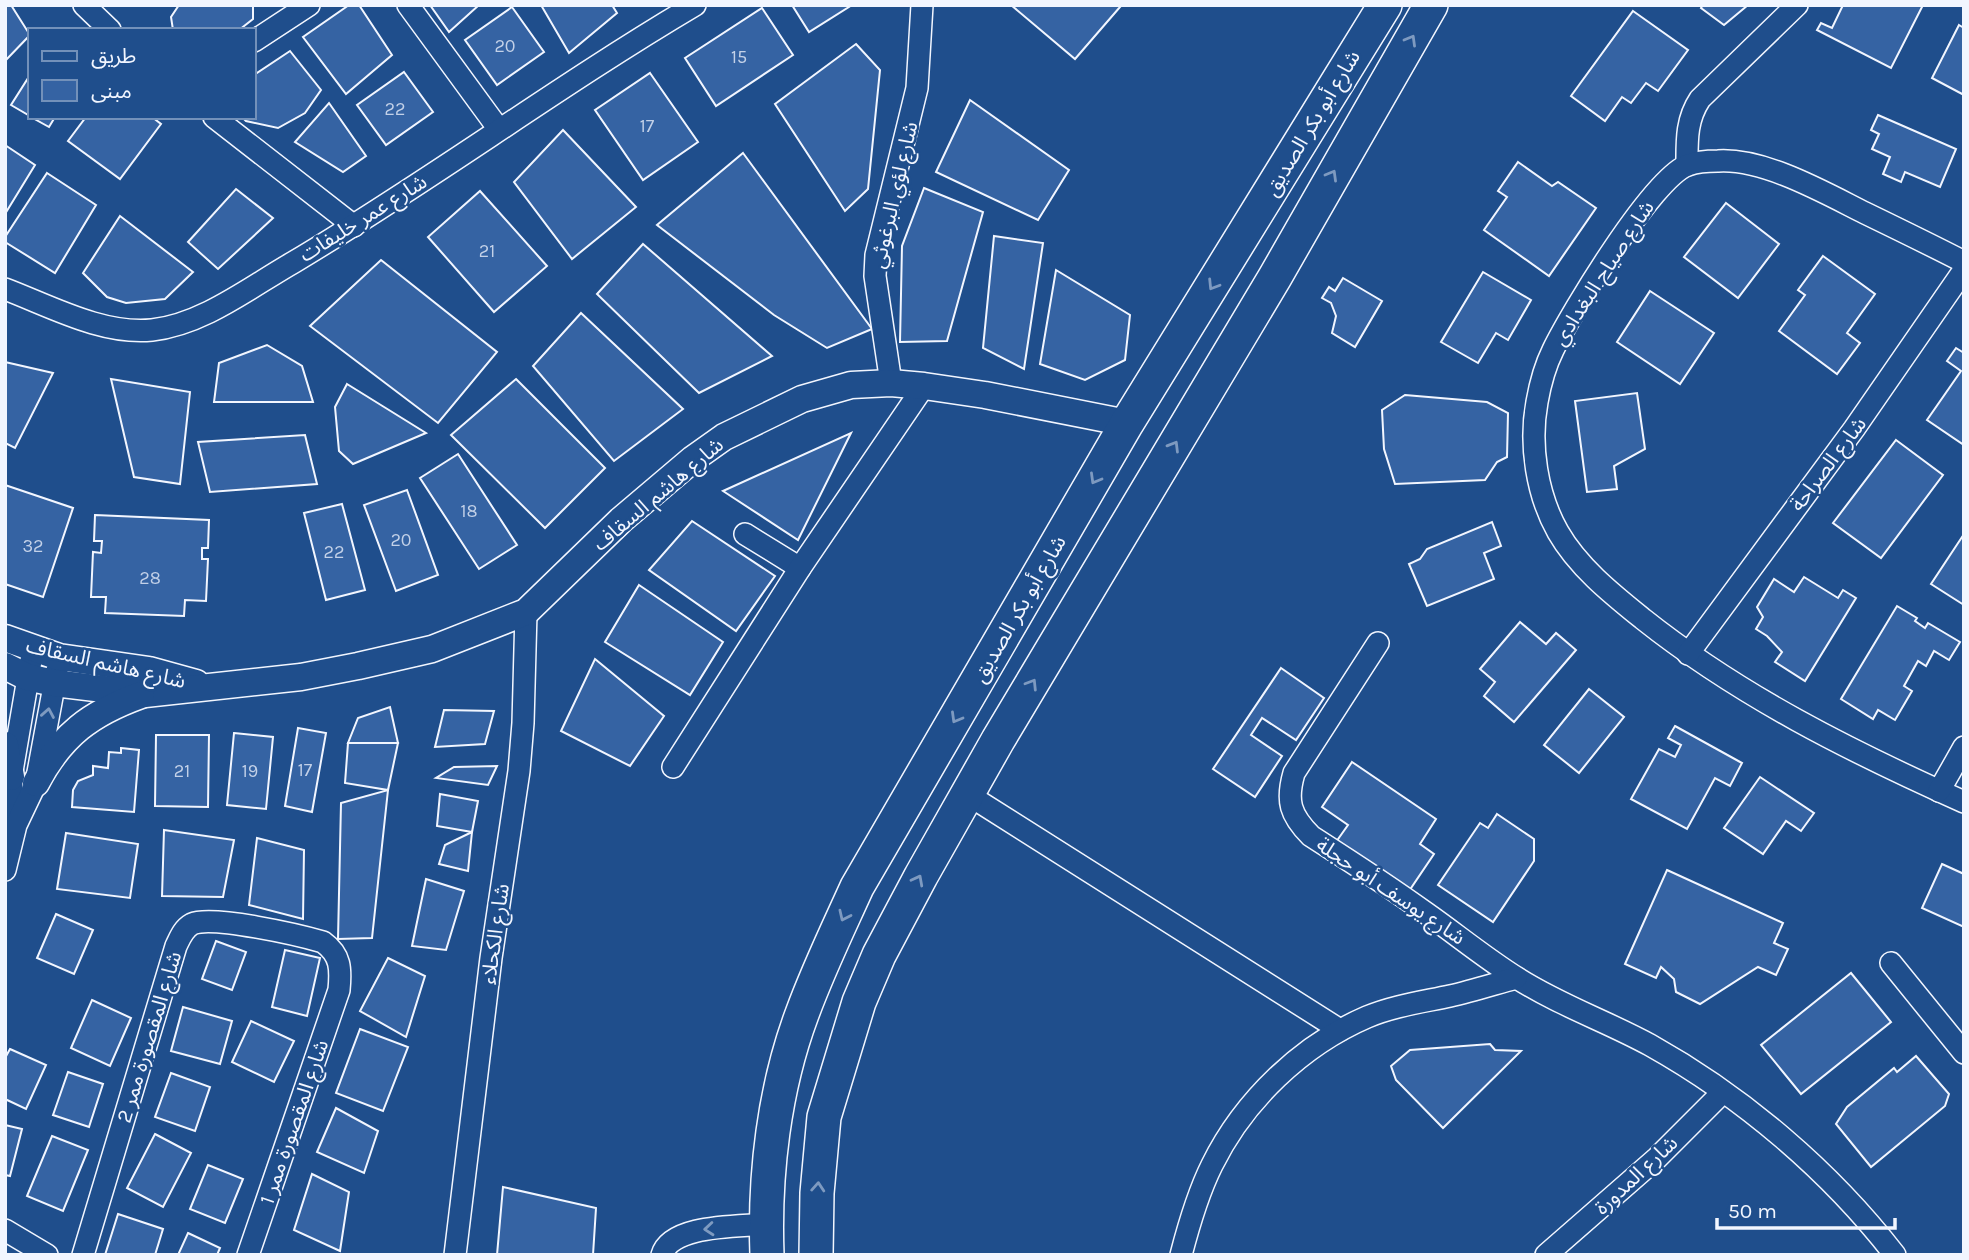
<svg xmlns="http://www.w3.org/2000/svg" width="1969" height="1260" viewBox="0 0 1969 1260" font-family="Karla,'Noto Sans Arabic',sans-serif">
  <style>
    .building { fill: #3563a3; stroke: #f2f6ff; stroke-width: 2 }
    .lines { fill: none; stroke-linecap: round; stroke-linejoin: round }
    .minor-casing { stroke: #f2f6ff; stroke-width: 24 }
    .tertiary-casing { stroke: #f2f6ff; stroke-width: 29 }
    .primary-casing { stroke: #f2f6ff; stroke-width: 36 }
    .minor { stroke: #1f4e8c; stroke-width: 21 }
    .tertiary { stroke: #1f4e8c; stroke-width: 26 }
    .primary { stroke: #1f4e8c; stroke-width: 33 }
    .oneway { stroke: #7e9ac0 }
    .labels { text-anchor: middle; stroke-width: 5; stroke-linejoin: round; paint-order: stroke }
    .number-label { font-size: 18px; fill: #c3d1e8 }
    .street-label { font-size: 21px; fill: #f2f6ff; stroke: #1f4e8c }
  </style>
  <rect width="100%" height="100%" fill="#1f4e8c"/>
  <!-- building -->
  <g class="building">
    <path d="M5 5H11L30 35 5 61Z"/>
    <path d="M179 5H253V19L239 30H173L171 17Z"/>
    <path d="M349 5H359L392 55 346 94 303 37Z"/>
    <path d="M430 5H479L449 32Z"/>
    <path d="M541 5H612L617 13 569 53Z"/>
    <path d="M792 5H852L809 32Z"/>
    <path d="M1011 5H1118L1120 7 1075 59Z"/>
    <path d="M1703 5H1748L1724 25 1701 8Z"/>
    <path d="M1843 5H1923L1891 68 1817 30 1821 23 1832 28Z"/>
    <path d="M512 7 544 52 497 85 465 40Z"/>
    <path d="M762 8 793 55 716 106 685 58Z"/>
    <path d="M1633 11 1688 50 1658 91 1646 83 1631 103 1622 97 1605 121 1571 96Z"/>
    <path d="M1959 25 1964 28V95L1932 78Z"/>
    <path d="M856 44 880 70 868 189 845 211 775 104Z"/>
    <path d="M290 51 321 90 305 113 278 128 246 121 242 117H254V75Z"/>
    <path d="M404 72 433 112 386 145 357 105Z"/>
    <path d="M650 73 698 142 643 180 595 110Z"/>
    <path d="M30 75V116L11 105Z"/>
    <path d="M970 100 1069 170 1038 220 936 172Z"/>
    <path d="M329 103 366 156 343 172 295 142Z"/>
    <path d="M1878 115 1956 149 1940 187 1905 172 1901 182 1883 174 1890 157 1872 149 1879 134 1871 130Z"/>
    <path d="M31 117H55L49 127Z"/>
    <path d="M86 117H152L161 124 120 179 68 141Z"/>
    <path d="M563 130 636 207 572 259 514 182Z"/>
    <path d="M5 145 35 165 5 214Z"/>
    <path d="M743 153 872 329 827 348 774 315 657 225Z"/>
    <path d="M1518 162 1552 186 1558 182 1596 208 1549 276 1484 230 1507 197 1498 191Z"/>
    <path d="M47 173 96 205 55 273 5 242V237Z"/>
    <path d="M924 188 983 212 947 341 900 342 902 246Z"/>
    <path d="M236 189 273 218 218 269 188 242Z"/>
    <path d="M480 191 547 266 494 312 428 237Z"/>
    <path d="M1726 203 1779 244 1738 298 1684 257Z"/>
    <path d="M120 216 193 272 165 299 126 303 107 297 83 273Z"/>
    <path d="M994 236 1043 243 1024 369 983 348Z"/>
    <path d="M643 244 772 356 699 393 597 294Z"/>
    <path d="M1823 256 1875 294 1847 333 1860 343 1837 374 1779 331 1805 295 1798 290Z"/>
    <path d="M381 260 497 352 438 423 310 326Z"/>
    <path d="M1056 270 1130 315 1125 360 1085 380 1040 364Z"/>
    <path d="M1483 272 1531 300 1508 340 1496 333 1478 363 1441 342Z"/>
    <path d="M1343 278 1382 301 1355 347 1332 333 1336 316 1331 303 1322 298 1329 287 1335 291Z"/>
    <path d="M1650 291 1714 333 1680 384 1617 342Z"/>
    <path d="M581 313 683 409 614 461 533 366Z"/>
    <path d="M267 345 302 366 313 402H214L219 363Z"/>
    <path d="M1956 348 1964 353V445L1927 420 1961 371 1947 361Z"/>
    <path d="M5 362 53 373 15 448 5 443Z"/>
    <path d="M111 379 190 392 180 484 134 477Z"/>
    <path d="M516 379 605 468 545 528 451 435Z"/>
    <path d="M347 384 426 433 353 464 339 451 335 407Z"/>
    <path d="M1637 393 1645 449 1614 466 1617 489 1587 492 1575 401Z"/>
    <path d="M1405 395 1487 402 1508 413 1507 457 1497 462 1485 480 1395 484 1384 449 1382 410Z"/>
    <path d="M851 433 798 540 723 491Z"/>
    <path d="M305 435 317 484 210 492 198 442Z"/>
    <path d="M1896 440 1943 475 1881 558 1833 523Z"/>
    <path d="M458 454 517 545 479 569 420 478Z"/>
    <path d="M5 485 73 508 43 597 5 584Z"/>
    <path d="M407 490 438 575 396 591 364 505Z"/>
    <path d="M342 504 365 590 326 600 304 513Z"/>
    <path d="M95 515 209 520 208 548H202V559H208L206 601 185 600 184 616 105 613 106 597H91L93 552 101 553 102 541H94Z"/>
    <path d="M692 521 775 576 736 631 649 570Z"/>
    <path d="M1492 522 1501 546 1484 553 1494 579 1427 606 1409 564 1420 559 1427 549Z"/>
    <path d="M1964 534V605L1931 584Z"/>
    <path d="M1804 577 1838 598 1843 590 1856 598 1805 681 1775 662 1782 652 1767 636 1756 629 1763 617 1757 607 1774 579 1794 592Z"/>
    <path d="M639 585 723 642 690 695 605 642Z"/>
    <path d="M1897 606 1917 618 1915 621 1925 628 1928 623 1960 642 1949 660 1934 651 1926 666 1918 661 1904 686 1912 691 1895 720 1878 710 1873 719 1841 699Z"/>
    <path d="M1520 622 1546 644 1556 633 1576 650 1514 722 1484 696 1495 682 1480 669Z"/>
    <path d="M595 659 664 716 630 766 561 731Z"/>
    <path d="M1281 668 1324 698 1296 740 1262 718 1251 735 1282 756 1255 797 1213 769Z"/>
    <path d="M1589 689 1624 717 1579 773 1544 745Z"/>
    <path d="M390 707 398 743H348L358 718Z"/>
    <path d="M444 710 494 711 485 744 435 747Z"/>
    <path d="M1675 726 1742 763 1730 786 1715 778 1687 829 1631 799 1659 749 1675 757 1681 745 1668 738Z"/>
    <path d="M298 728 326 733 312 812 285 806Z"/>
    <path d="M234 733 273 737 266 809 227 805Z"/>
    <path d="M156 735H209L208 807 155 806Z"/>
    <path d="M348 743H398L388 790 345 783Z"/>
    <path d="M121 748 139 750 134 812 72 807 73 790 78 781 93 775V766L108 768 109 752 121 753Z"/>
    <path d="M1352 762 1436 819 1420 844 1434 854 1409 891 1336 842 1348 825 1322 807Z"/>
    <path d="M497 766 488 785 436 778 454 767Z"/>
    <path d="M1760 777 1814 813 1801 831 1786 821 1763 854 1724 828Z"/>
    <path d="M388 790 372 938 338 939 341 803Z"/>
    <path d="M440 794 478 801 472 832 437 826Z"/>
    <path d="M1497 814 1534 839V861L1493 922 1438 885 1480 823 1488 828Z"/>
    <path d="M164 830 234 840 223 897 162 896Z"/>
    <path d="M472 832 468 871 439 864 445 845Z"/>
    <path d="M66 833 138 844 130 898 57 889Z"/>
    <path d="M257 838 304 850 303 919 249 905Z"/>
    <path d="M1942 864 1964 874V927L1922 908Z"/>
    <path d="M1667 870 1783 923 1774 943 1788 949 1776 975 1758 967 1700 1004 1676 992 1674 979 1661 967 1656 978 1625 964Z"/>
    <path d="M426 879 464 891 446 950 412 946Z"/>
    <path d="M56 914 93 930 74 974 37 958Z"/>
    <path d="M216 941 246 952 232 990 202 979Z"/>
    <path d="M285 950 320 958 307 1016 272 1007Z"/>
    <path d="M388 958 425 976 406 1037 360 1011Z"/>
    <path d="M1851 973 1891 1022 1801 1094 1761 1045Z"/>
    <path d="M92 1000 131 1018 110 1066 71 1048Z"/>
    <path d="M183 1007 232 1021 220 1064 171 1051Z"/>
    <path d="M251 1021 294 1041 274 1082 232 1062Z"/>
    <path d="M360 1029 408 1047 383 1111 336 1093Z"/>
    <path d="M1490 1044 1495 1050 1521 1051 1443 1128 1396 1080 1391 1066 1410 1050Z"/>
    <path d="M10 1049 46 1065 26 1109 5 1099V1058Z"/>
    <path d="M1916 1056 1949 1094 1945 1106 1871 1167 1836 1124 1847 1107 1894 1068 1897 1072Z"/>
    <path d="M68 1072 103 1084 89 1127 53 1115Z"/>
    <path d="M171 1073 210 1087 195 1131 155 1117Z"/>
    <path d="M336 1108 378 1131 364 1173 317 1152Z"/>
    <path d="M5 1125 22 1129 10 1176 5 1175Z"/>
    <path d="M155 1134 191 1153 163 1207 127 1188Z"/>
    <path d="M52 1136 88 1150 63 1211 27 1196Z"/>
    <path d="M208 1165 243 1179 225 1223 190 1209Z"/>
    <path d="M312 1174 349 1192 340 1251 294 1230Z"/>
    <path d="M503 1187 596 1208 593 1255H497Z"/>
    <path d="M118 1214 163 1229 155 1255H105Z"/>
    <path d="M188 1233 220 1248 217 1255H178Z"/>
  </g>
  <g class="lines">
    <defs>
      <g id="minor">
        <path d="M84 5 110 30"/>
        <path d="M408 5 498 128"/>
        <path d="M254 41 309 5"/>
        <path d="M214 117 354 226"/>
        <path d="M1687 165C1687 141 1686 120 1700 99L1797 5"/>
        <path d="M1964 262C1931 245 1898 229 1865 213 1825 193 1764 158 1718 161 1709 161 1696 162 1688 165 1653 177 1571 313 1553 350 1545 366 1540 385 1537 402 1529 445 1537 495 1558 532 1578 567 1612 594 1643 619 1740 696 1850 751 1964 802"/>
        <path d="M5 289C50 306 102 335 152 330 204 324 250 287 294 262 430 181 558 86 695 5"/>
        <path d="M891 383 875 276 876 255 917 88 922 5"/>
        <path d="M745 534 800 568"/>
        <path d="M1378 643 1294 773C1286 801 1290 815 1311 836 1350 861 1389 886 1426 913 1456 934 1485 958 1517 978 1559 1005 1606 1021 1650 1045 1743 1097 1830 1171 1895 1255"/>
        <path d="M1688 654 1854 429 1964 270"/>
        <path d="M673 767 800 568 924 386"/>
        <path d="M1939 791 1964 747"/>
        <path d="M967 794 1340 1030"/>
        <path d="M16 823 11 777 33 649"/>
        <path d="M5 870 16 825 36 783 57 670"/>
        <path d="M1891 963 1964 1053"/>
        <path d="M5 1230 47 1255"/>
        <path d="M83 1255 176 946C180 938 183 929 192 924 212 915 299 935 323 942 341 955 341 969 339 990L248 1255"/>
        <path d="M455 1255 491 958 519 771 523 723 526 612"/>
        <path d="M662 1255C671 1224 739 1227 766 1224"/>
        <path d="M1181 1255C1189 1224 1198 1193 1212 1165 1244 1100 1302 1045 1367 1017 1393 1006 1422 1002 1450 996 1472 991 1494 984 1516 978"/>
        <path d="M1546 1255 1657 1158 1723 1092"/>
      </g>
      <g id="tertiary">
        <path d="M5 638 59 657 149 670 196 683"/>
        <path d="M5 666 27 677 54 683 145 694 301 677 358 666 432 649 526 612 621 520 693 459 724 437 802 399 851 385 891 383 924 386 985 395 1127 423"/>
        <path d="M5 745 11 777"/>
        <path d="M36 783C61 735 91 713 141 695"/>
      </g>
      <g id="primary">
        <path d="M767 1255C764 1175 774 1089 802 1014 818 970 838 929 857 887L1127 423 1385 5"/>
        <path d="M816 1255 817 1193 824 1117 859 1002 879 955 921 876 998 740 1275 277 1431 5"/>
      </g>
    </defs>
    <!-- minor casing -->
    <use href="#minor" class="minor-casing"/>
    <!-- tertiary casing -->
    <use href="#tertiary" class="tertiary-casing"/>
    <!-- primary casing -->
    <use href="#primary" class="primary-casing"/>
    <!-- minor -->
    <use href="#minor" class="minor"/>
    <!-- tertiary -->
    <use href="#tertiary" class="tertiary"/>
    <!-- primary -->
    <use href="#primary" class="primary"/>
  </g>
  <!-- one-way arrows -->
  <defs><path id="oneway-chevron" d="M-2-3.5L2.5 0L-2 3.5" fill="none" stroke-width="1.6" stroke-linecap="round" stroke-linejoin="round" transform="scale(1.75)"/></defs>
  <g class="oneway">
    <use href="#oneway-chevron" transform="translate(1411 40) rotate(-60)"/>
    <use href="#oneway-chevron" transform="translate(1332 175) rotate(-60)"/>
    <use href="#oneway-chevron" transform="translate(1213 285) rotate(122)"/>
    <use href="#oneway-chevron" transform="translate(1174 446) rotate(-59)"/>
    <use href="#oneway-chevron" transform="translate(1095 479) rotate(120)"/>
    <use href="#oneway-chevron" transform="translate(1032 684) rotate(-58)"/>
    <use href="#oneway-chevron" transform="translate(48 713) rotate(-80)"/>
    <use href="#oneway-chevron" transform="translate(956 718) rotate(120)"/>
    <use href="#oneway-chevron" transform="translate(918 880) rotate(-62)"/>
    <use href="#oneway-chevron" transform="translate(844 916) rotate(115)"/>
    <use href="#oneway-chevron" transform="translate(818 1187) rotate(-86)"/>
    <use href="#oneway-chevron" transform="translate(709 1229) rotate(175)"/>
  </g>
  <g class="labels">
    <!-- number labels -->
    <g class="number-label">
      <text x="505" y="52">20</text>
      <text x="739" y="63">15</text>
      <text x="395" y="115">22</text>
      <text x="647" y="132">17</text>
      <text x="487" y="257">21</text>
      <text x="469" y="517">18</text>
      <text x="401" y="546">20</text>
      <text x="33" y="552">32</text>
      <text x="334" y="558">22</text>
      <text x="150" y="584">28</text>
      <text x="305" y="776">17</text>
      <text x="182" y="777">21</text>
      <text x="250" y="777">19</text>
    </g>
    <!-- street labels -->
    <g class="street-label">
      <text transform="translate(1312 123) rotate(-59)" y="7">شارع أبو بكر الصديق</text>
      <text transform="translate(894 195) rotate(-77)" y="7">شارع لؤي البرغوثي</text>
      <text transform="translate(363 218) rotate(-32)" y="7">شارع عمر خليفات</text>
      <text transform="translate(1603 273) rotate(-57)" y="7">شارع صياح البغدادي</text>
      <text transform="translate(1828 464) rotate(-53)" y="7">شارع الصراحة</text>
      <text transform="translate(658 494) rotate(-40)" y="7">شارع هاشم السقاف</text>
      <text transform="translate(1019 609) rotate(-60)" y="7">شارع أبو بكر الصديق</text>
      <text transform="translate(106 663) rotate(13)" y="7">شارع هاشم السقاف</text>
      <text transform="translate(1391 891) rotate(34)" y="7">شارع يوسف أبو حجلة</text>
      <text transform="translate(495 934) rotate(-82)" y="7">شارع الكحلاء</text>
      <text transform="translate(149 1037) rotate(-73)" y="7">شارع المقصورة ممر 2</text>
      <text transform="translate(294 1122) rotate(-71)" y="7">شارع المقصورة ممر 1</text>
      <text transform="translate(1636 1175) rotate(-43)" y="7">شارع المدورة</text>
    </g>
  </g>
  <!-- border -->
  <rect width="1969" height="1260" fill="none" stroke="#f2f6ff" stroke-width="14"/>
  <!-- legend -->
  <rect x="28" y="28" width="228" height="91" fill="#1f4e8c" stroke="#7391ba" stroke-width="2"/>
  <rect x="42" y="51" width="35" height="10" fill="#1f4e8c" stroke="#7391ba" stroke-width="2"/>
  <text x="91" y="63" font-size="21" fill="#f2f6ff">طريق</text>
  <rect x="42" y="80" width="35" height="21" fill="#3563a3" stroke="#7391ba" stroke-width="2"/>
  <text x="91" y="98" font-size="21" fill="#f2f6ff">مبنى</text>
  <!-- scale -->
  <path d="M1717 1218v10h178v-10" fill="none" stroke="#f2f6ff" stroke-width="3.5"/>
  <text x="1728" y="1218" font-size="21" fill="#f2f6ff" stroke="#1f4e8c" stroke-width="5" paint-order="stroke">50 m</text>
</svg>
